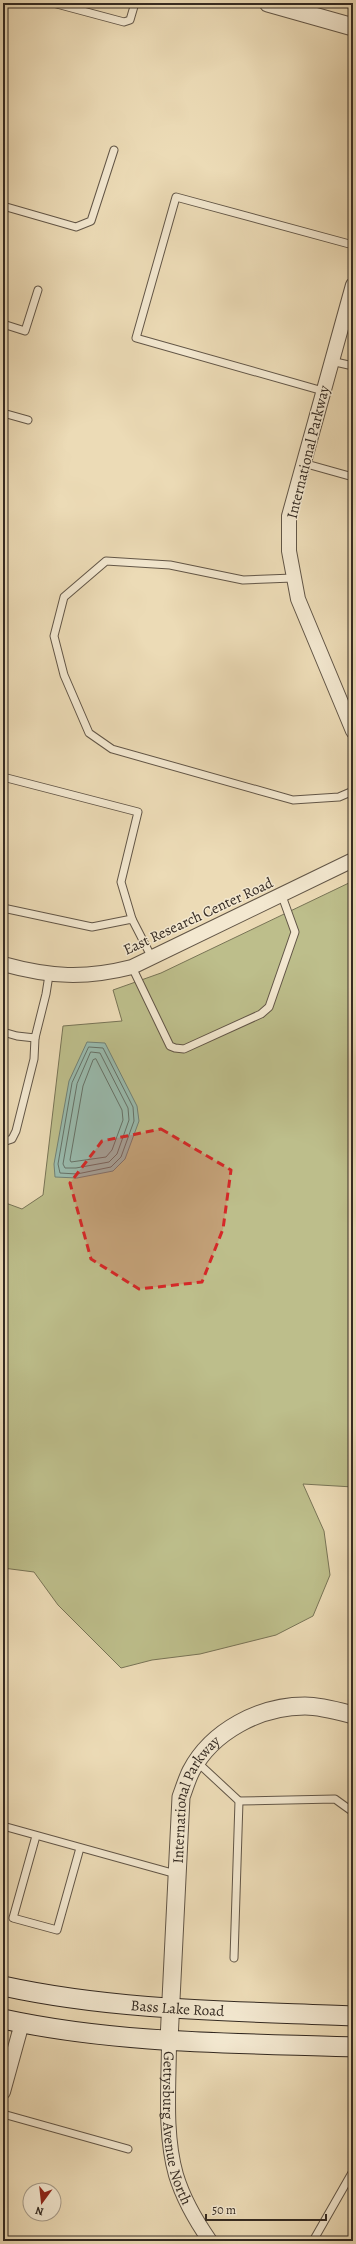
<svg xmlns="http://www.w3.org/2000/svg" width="356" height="2244" viewBox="0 0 356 2244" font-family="Alegreya,serif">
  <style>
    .green { fill: #bdbe8b; stroke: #787456 }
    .water { fill: #99bbae; stroke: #718176 }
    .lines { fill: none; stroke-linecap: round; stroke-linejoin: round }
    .shore { stroke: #667268; stroke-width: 1 }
    .service-casing { stroke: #625647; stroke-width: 9 }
    .minor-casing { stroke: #625647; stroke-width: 16 }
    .tertiary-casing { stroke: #625647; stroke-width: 19 }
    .secondary-casing { stroke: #342a22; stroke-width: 21 }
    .service { stroke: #f3e8d0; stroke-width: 7 }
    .minor { stroke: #f3e8d0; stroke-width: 14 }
    .tertiary { stroke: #f3e8d0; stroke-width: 17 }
    .secondary { stroke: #f3e8d0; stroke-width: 19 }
    .marked { fill: #d62828; fill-opacity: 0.2; stroke: #d62828; stroke-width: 3; stroke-dasharray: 8 5; stroke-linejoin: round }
    .labels { text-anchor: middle; stroke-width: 3; stroke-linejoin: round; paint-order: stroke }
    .street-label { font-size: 15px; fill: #342a22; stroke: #f3e8d0 }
  </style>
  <rect width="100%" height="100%" fill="#ecdbb6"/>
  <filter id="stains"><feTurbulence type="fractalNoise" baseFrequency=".005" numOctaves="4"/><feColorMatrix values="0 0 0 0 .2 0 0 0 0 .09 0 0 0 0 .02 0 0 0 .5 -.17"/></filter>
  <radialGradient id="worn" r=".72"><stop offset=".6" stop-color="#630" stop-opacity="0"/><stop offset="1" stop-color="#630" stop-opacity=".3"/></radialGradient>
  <!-- green -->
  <path class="green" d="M353 881V1487L303 1484 324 1531 330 1575 313 1616 276 1635 200 1654 152 1660 121 1668 58 1605 34 1572 3 1568V1202L22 1209 43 1195 63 1026 122 1021 113 990 161 973Z"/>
  <!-- water -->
  <path class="water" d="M87 1042 105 1043 137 1106 139 1121 125 1159 113 1171 77 1178 55 1177 54 1164 69 1081Z"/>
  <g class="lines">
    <!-- shore -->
    <g class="shore">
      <path d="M89 1047 103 1048 133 1107 134 1121 121 1157 111 1167 77 1174 60 1173 58 1164 72 1083Z"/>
      <path d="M91 1052 100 1053 128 1108 129 1120 117 1154 109 1162 76 1168H65L63 1164 77 1084Z"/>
      <path d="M96 1059 122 1110 123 1120 112 1150 106 1157 71 1162 70 1160 83 1086 93 1060Z"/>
    </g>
    <defs>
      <g id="service">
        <path d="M53 3 124 22 130 20 135 3"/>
        <path d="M3 206 76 227 91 221 114 150"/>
        <path d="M3 324 25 331 38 290"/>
        <path d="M331 361 353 366"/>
        <path d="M323 391 136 338 176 197 353 245"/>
        <path d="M3 413 28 420"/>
        <path d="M303 463 353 477"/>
        <path d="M293 578 243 580 170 565 106 561 64 597 54 636 64 675 89 733 112 749 293 800 339 797 353 791"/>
        <path d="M343 707 353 704"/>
        <path d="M3 777 138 812 121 882 132 919"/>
        <path d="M3 908 92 927 132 919 152 958"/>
        <path d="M132 967 170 1046 175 1048 184 1049 261 1014 269 1007 295 932 282 896"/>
        <path d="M3 1032 17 1036 35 1038 46 994 49 975"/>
        <path d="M3 1142 12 1139 16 1131 34 1059 35 1038"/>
        <path d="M197 1762 239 1801 234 1958"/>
        <path d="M239 1801 335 1799 353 1812"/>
        <path d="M3 1826 176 1874"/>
        <path d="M36 1836 13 1918 57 1930 80 1848"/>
        <path d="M3 2114 128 2149"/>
        <path d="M313 2241 353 2171"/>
      </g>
      <g id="minor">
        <path d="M353 285 289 516V551L298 599 353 731"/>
        <path d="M3 964C50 977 85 979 132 967L353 860"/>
        <path id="s1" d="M169 2040C169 2084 164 2133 176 2175 183 2198 196 2221 210 2241"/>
        <path d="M3 2092 22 2023"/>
      </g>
      <g id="tertiary">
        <path d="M268 3 353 27"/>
        <path id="s2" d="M169 2040 181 1797C184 1789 187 1779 191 1771 212 1731 260 1706 305 1706 321 1706 338 1711 353 1715"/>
      </g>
      <g id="secondary">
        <path id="s3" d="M3 1986C117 2011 236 2011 353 2016"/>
        <path d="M3 2019C118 2044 236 2043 353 2047"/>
      </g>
    </defs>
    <!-- service casing -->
    <use href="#service" class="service-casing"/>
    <!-- minor casing -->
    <use href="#minor" class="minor-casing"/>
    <!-- tertiary casing -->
    <use href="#tertiary" class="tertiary-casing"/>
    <!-- secondary casing -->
    <use href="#secondary" class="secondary-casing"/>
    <!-- service -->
    <use href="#service" class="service"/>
    <!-- minor -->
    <use href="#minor" class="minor"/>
    <!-- tertiary -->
    <use href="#tertiary" class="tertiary"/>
    <!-- secondary -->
    <use href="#secondary" class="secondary"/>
  </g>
  <!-- marked area -->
  <path class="marked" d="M161 1129 231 1170 223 1229 202 1282 139 1289 91 1259 70 1183 102 1141Z"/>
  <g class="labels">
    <!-- street labels -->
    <g class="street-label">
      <text transform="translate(308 452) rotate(-76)" y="5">International Parkway</text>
      <text transform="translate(198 916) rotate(-25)" y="5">East Research Center Road</text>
      <text dy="5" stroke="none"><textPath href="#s2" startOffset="245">International Parkway</textPath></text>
      <text dy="5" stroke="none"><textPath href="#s3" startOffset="176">Bass Lake Road</textPath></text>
      <text dy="5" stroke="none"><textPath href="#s1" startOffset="89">Gettysburg Avenue North</textPath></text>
    </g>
  </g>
  <!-- margin -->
  <rect width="356" height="2244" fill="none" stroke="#ecdbb6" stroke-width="16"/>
  <rect x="4" y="4" width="348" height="2236" fill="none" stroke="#342a22" stroke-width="2"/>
  <rect x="8" y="8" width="340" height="2228" fill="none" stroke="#342a22"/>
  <!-- north arrow -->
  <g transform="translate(42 2202) rotate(195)"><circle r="19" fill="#f3e8d0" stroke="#a79c8a"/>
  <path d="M0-3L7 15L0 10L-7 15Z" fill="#8f2418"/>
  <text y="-6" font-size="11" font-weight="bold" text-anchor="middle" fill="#342a22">N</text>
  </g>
  <!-- scale -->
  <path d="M206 2214v6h120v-6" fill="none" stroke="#342a22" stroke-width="2"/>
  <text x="212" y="2214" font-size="12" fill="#342a22" stroke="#f3e8d0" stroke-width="3" paint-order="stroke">50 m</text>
  <rect width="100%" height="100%" filter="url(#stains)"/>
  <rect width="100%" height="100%" fill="url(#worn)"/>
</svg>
